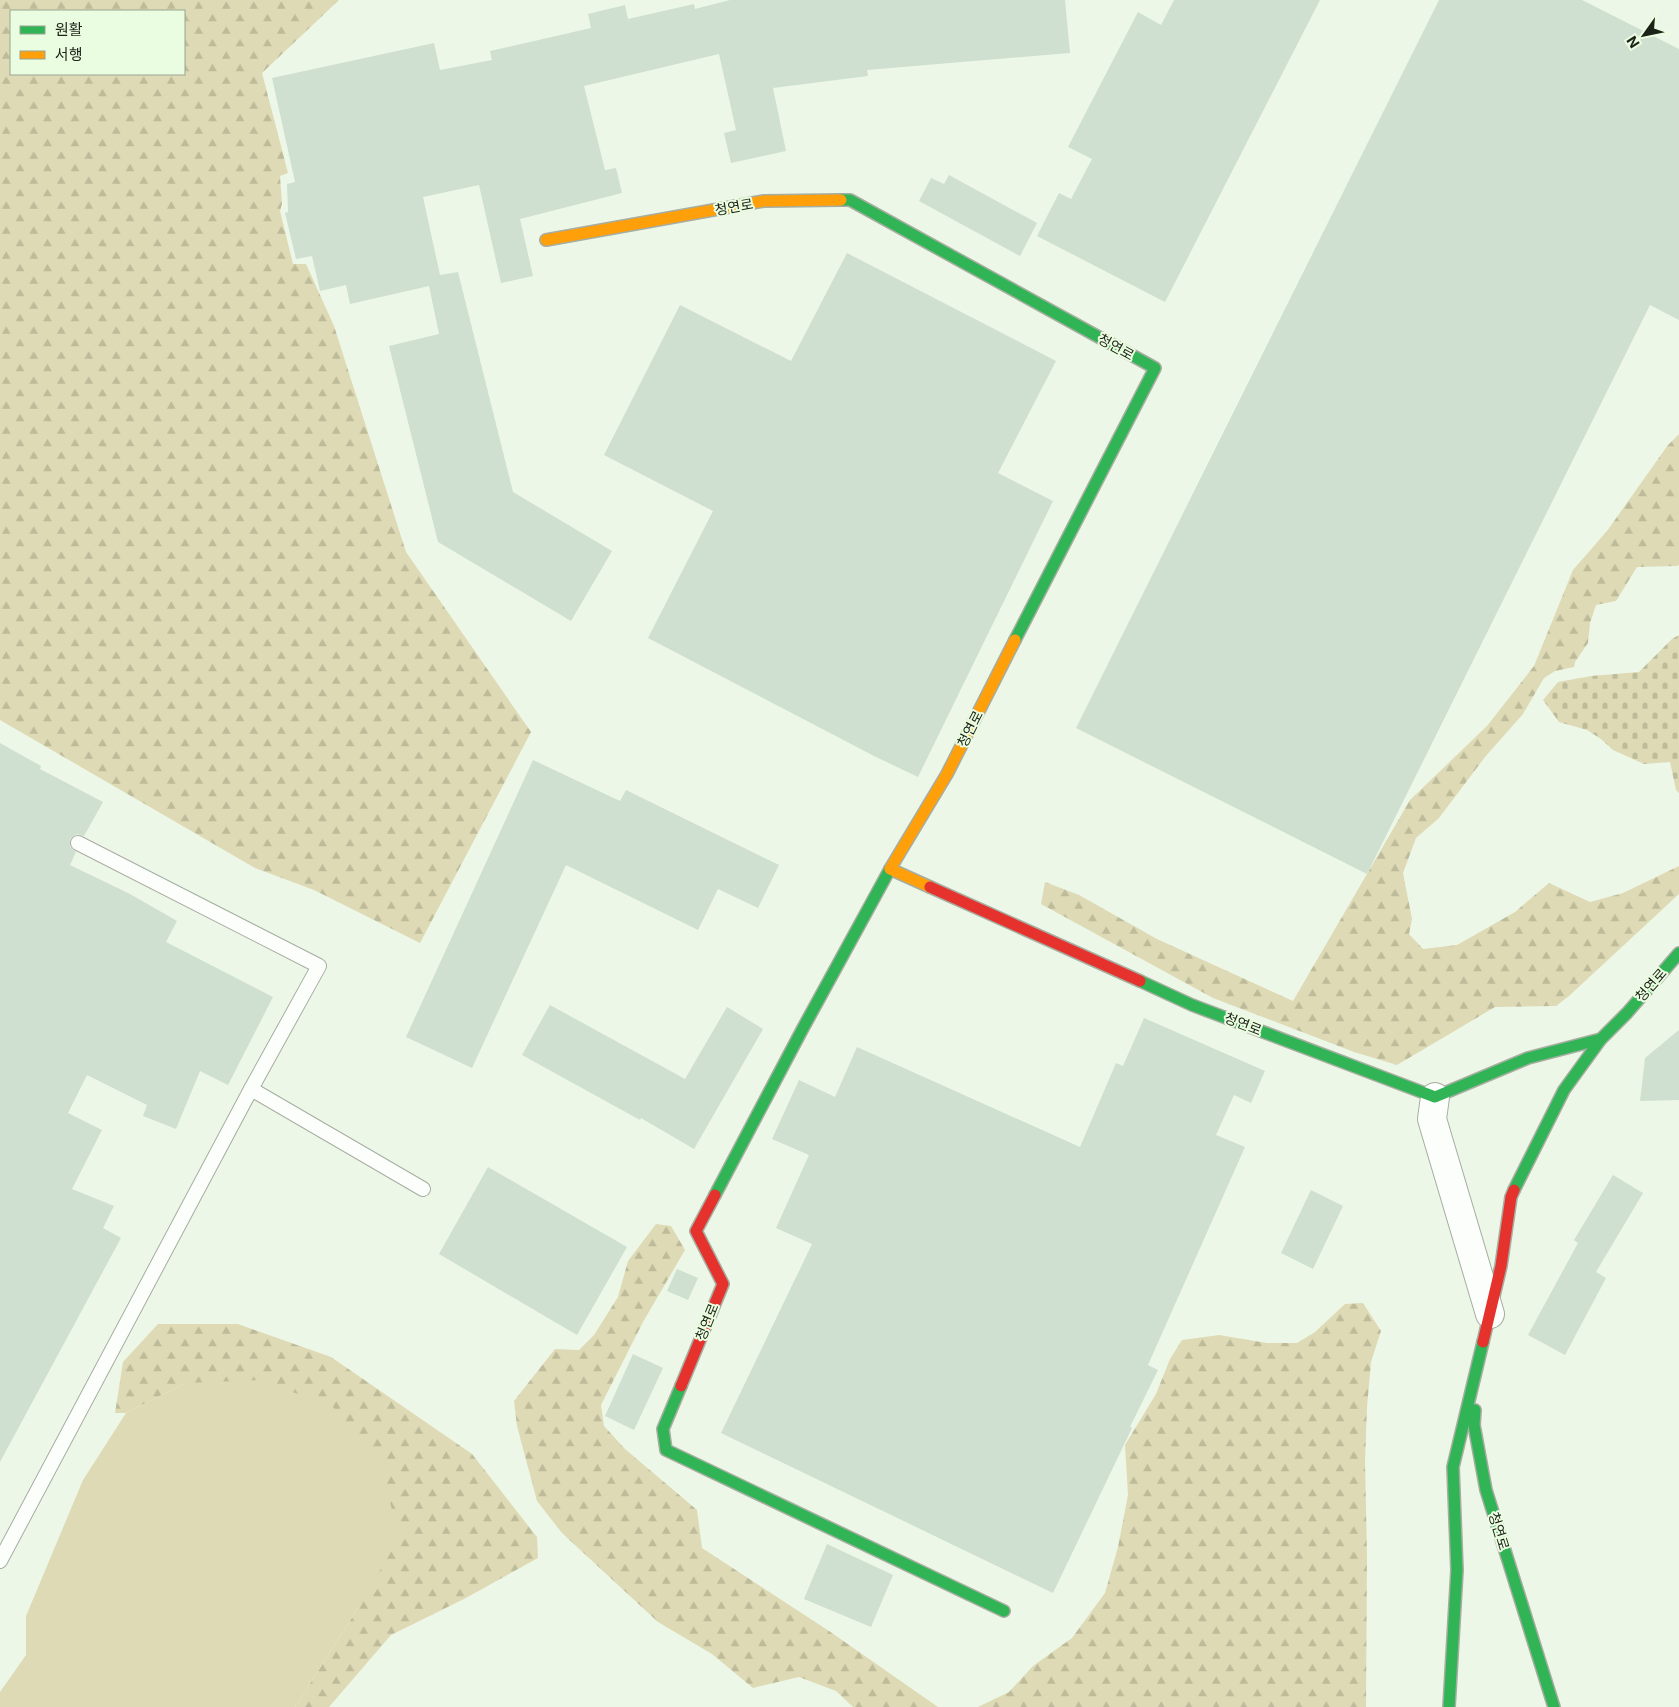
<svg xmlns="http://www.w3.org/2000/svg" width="1679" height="1707" viewBox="0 0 1679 1707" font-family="Inter,'Noto Sans KR',sans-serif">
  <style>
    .forest { fill: url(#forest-firs); fill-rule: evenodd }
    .cemetery { fill: url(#cemetery-stones) }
    .garden { fill: #dedab5 }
    .building { fill: #cfdfd0 }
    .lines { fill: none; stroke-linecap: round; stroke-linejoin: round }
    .lane-casing { stroke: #a6ada1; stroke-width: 16 }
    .street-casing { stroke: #a6ada1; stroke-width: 30 }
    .fast-casing { stroke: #a6ada1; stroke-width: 14 }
    .slow-casing { stroke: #a6ada1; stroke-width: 14 }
    .jam-casing { stroke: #a6ada1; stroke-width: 14 }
    .lane { stroke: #fcfefb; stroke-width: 14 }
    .street { stroke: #fcfefb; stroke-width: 28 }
    .fast { stroke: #30b455; stroke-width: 11 }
    .slow { stroke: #ff9f0a; stroke-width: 11 }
    .jam { stroke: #e5322d; stroke-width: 11 }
    .labels { text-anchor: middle; stroke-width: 4; stroke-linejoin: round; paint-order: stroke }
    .street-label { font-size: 14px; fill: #1c2218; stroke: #ebfde1 }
  </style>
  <defs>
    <pattern id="forest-firs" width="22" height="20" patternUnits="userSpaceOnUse" patternTransform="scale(1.25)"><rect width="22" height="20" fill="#dedab5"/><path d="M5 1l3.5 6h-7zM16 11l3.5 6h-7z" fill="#bebb9b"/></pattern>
    <pattern id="cemetery-stones" width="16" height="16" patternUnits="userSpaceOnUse" patternTransform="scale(1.25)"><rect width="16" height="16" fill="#dedab5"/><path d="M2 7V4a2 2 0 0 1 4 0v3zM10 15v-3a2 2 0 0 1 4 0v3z" fill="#bebb9b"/></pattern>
  </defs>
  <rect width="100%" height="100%" fill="#edf7e7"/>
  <!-- forest -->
  <g class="forest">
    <path d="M0 0H339L262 73 288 173 280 176 282 204 280 211 293 264H306L334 326 406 552 531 732 420 943 314 890 255 868 0 720ZM11 11H184V74H11Z"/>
    <path d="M1679 434V565L1677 566 1637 567 1616 601 1596 605 1590 623 1588 643 1575 662 1574 667 1555 671 1544 678 1523 714 1485 757 1439 818 1416 838 1403 873 1412 919 1409 934 1423 949 1457 945 1515 912 1549 883 1590 902 1623 893 1679 866V894L1569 996 1556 1006 1495 1007 1397 1065 1354 1052 1213 998 1041 904 1045 882 1079 895 1157 939 1293 1001 1410 800 1487 726 1534 666 1573 570 1607 531 1668 445Z"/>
    <path d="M656 1224 671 1226 685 1250 643 1322 601 1405 604 1426 625 1449 697 1510 702 1548 829 1631 938 1707H853L836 1691 799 1677 753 1688 712 1654 658 1622 562 1533 537 1501 517 1426 514 1401 555 1349 579 1350 594 1335 618 1297 628 1261Z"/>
    <path d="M1363 1303 1381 1331 1371 1362 1367 1407 1365 1461 1367 1555 1366 1707H978L1009 1692 1033 1666 1072 1638 1105 1593 1118 1547 1128 1495 1125 1445 1156 1394 1170 1359 1182 1340 1219 1335 1267 1343H1297L1315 1332 1345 1304Z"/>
    <path d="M158 1324H238L331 1357 472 1454 537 1537 538 1558 464 1599 391 1635 329 1707H295L358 1608 186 1383 126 1413H115L123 1362Z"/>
  </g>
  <!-- cemetery -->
  <path class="cemetery" d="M1679 635V793L1676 790 1670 762 1644 764 1613 750 1601 739 1587 730 1559 722 1543 700 1558 682 1591 676 1639 672 1672 639Z"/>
  <!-- garden -->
  <path class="garden" d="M260 1380 333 1407 381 1466 399 1538 358 1608 295 1707H0V1692L26 1655V1616L83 1480 126 1413 186 1383Z"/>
  <!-- building -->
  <g class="building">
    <path d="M730 0H1065L1070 53 867 70 868 76 773 88 786 151 731 163 724 133 736 130 719 54 584 86 605 170 616 168 622 193 520 219 533 276 501 283 479 185 423 197 440 275 458 272 513 492 612 551 571 621 438 542 389 346 439 334 429 286 350 304 346 285 320 291 312 256 296 259 285 213 288 212 287 184 295 182 272 78 434 43 440 70 492 60 490 51 591 28 588 14 625 5 628 19 694 4 695 9Z"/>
    <path d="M1174 0H1320L1165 302 1037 236 1059 193 1071 199 1092 159 1068 147 1138 12 1161 25Z"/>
    <path d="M1439 0H1582L1679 49V320L1650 305 1367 874 1076 728Z"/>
    <path d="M949 175 1037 223 1020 256 919 201 931 178 944 184Z"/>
    <path d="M847 253 1056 361 998 473 1053 501 918 777 874 756 648 638 713 511 604 455 680 305 791 361Z"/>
    <path d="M0 743 41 766 40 769 103 802 84 836 77 834 70 839V847L76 852 70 865 130 894 177 921 166 942 273 997 228 1085 200 1071 176 1129 143 1116 147 1105 87 1075 68 1113 102 1130 72 1189 114 1206 103 1228 121 1238 0 1462Z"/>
    <path d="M533 760 620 801 626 790 779 865 758 908 718 889 698 930 566 865 472 1068 406 1037Z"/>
    <path d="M550 1005 685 1079 727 1007 763 1029 694 1149 641 1118 640 1120 522 1055Z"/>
    <path d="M1144 1018 1265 1071 1251 1103 1234 1095 1216 1135 1245 1147 1148 1365 1158 1370 1130 1427 1132 1428 1053 1593 721 1433 812 1244 776 1228 809 1155 772 1139 799 1080 835 1097 857 1047 1080 1147 1116 1063 1123 1066Z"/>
    <path d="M1679 1030V1100L1640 1101 1645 1058Z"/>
    <path d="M488 1167 627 1247 577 1335 439 1254Z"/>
    <path d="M1613 1175 1643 1193 1596 1272 1606 1278 1565 1355 1528 1335 1578 1243 1574 1240Z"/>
    <path d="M1311 1190 1343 1206 1313 1269 1281 1253Z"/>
    <path d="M677 1269 698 1278 688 1300 667 1291Z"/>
    <path d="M633 1354 663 1368 634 1430 605 1416Z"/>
    <path d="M827 1544 893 1575 871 1627 804 1599Z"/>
  </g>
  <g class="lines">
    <defs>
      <g id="lane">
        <path d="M251 1089 423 1189"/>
        <path d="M0 1561 251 1089 319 966 78 843"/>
      </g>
      <path id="street" d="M1435 1097 1432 1119 1490 1314"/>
      <g id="fast">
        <path d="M841 200H850L1155 368 1015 640"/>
        <path d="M1140 981 1192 1005 1435 1097 1528 1058 1601 1039"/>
        <path d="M1514 1190 1564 1090 1601 1039 1627 1013 1679 953"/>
        <path d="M715 1195 802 1030 890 869"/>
        <path d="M681 1386 663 1429 666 1450 1004 1611"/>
        <path d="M1475 1410 1474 1425 1486 1490 1554 1707"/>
        <path d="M1449 1707 1457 1570 1453 1467 1483 1342"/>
      </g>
      <g id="slow">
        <path d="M546 240 764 201 841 200"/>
        <path d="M930 887 890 869 947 774 1015 640"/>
      </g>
      <g id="jam">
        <path d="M930 887 1140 981"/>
        <path d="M1483 1342 1501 1266 1511 1197 1514 1190"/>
        <path d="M681 1386 723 1284 696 1231 715 1195"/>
      </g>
    </defs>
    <!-- lane casing -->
    <use href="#lane" class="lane-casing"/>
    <!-- street casing -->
    <use href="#street" class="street-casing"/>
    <!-- fast casing -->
    <use href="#fast" class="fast-casing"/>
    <!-- slow casing -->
    <use href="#slow" class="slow-casing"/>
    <!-- jam casing -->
    <use href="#jam" class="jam-casing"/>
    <!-- lane -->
    <use href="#lane" class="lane"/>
    <!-- street -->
    <use href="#street" class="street"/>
    <!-- fast -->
    <use href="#fast" class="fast"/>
    <!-- slow -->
    <use href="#slow" class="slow"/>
    <!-- jam -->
    <use href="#jam" class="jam"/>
  </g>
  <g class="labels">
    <!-- street labels -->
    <g class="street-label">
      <text transform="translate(734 207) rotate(-10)" y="5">청연로</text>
      <text transform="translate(1116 347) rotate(29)" y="5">청연로</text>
      <text transform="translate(970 729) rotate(-63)" y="5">청연로</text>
      <text transform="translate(1651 985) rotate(-49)" y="5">청연로</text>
      <text transform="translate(1243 1024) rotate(21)" y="5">청연로</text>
      <text transform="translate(707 1322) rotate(-68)" y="5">청연로</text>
      <text transform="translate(1499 1531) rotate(73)" y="5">청연로</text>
    </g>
  </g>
  <!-- legend -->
  <rect x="10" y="10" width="175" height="65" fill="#ebfde1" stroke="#98a591"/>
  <rect x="20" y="26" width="25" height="8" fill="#30b455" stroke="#98a591"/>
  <text x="55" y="35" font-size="15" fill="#1c2218">원활</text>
  <rect x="20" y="51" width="25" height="8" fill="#ff9f0a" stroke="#98a591"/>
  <text x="55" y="60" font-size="15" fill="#1c2218">서행</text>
  <!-- north arrow -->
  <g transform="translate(1644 35) rotate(237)" stroke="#ebfde1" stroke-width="4" paint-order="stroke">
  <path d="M0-4L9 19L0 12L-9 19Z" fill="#1c2218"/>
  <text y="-8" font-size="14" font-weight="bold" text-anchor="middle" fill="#1c2218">N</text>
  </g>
</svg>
